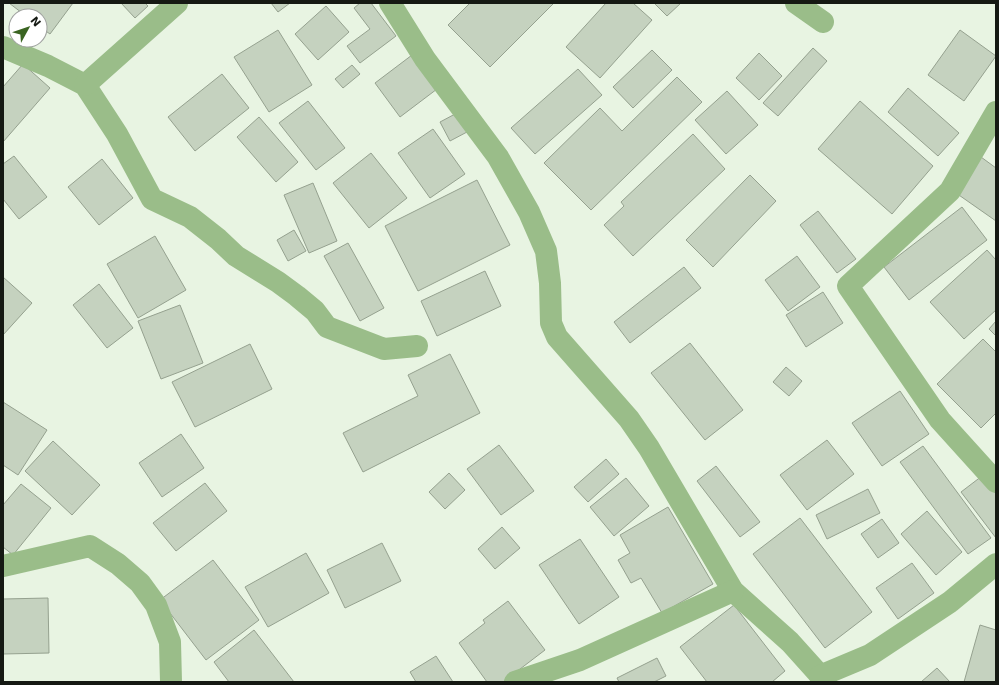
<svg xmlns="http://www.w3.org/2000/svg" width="999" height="685" viewBox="0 0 999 685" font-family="'DejaVu Sans',sans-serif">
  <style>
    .building { fill: #c5d2bf; stroke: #95a18f }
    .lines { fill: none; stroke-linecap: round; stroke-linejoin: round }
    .minor { stroke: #9abd89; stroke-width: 22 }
  </style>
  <rect width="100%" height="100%" fill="#e8f4e2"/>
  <!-- building -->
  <g class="building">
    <path d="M9 3H73L50 34 40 27V16H26Z"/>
    <path d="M121 3H145L148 6 135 18Z"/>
    <path d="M271 3H290L278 12Z"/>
    <path d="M360 3H371L396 36 360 63 347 46 370 29 354 8Z"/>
    <path d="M470 3H554L490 67 448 25Z"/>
    <path d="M606 3H633L652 20 600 78 566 47Z"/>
    <path d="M654 3H681L667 16Z"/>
    <path d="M326 6 349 32 318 60 295 34Z"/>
    <path d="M278 30 312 85 269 112 234 57Z"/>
    <path d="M960 30 996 56 964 101 928 75Z"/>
    <path d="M813 48 827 61 778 116 763 103Z"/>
    <path d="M652 50 672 70 633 108 613 87Z"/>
    <path d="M416 52 441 86 400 117 375 83Z"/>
    <path d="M759 53 782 76 759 100 736 78Z"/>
    <path d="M23 64 50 88 3 142V87Z"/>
    <path d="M352 65 360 74 343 88 335 79Z"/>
    <path d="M578 69 602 95 535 154 511 128Z"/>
    <path d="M222 74 249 108 195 151 168 117Z"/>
    <path d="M677 77 702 102 591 210 544 163 600 108 622 131Z"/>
    <path d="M908 88 959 133 938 156 888 112Z"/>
    <path d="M727 91 758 125 726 154 695 120Z"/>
    <path d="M308 101 345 148 316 170 279 123Z"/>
    <path d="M860 101 933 166 892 214 818 149Z"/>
    <path d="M457 113 467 132 450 141 440 122Z"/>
    <path d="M259 117 298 162 276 182 237 137Z"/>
    <path d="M433 129 465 174 430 198 398 153Z"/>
    <path d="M693 134 725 169 633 256 604 225 624 206 621 202Z"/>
    <path d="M371 153 407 198 369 228 333 183Z"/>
    <path d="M14 156 47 197 19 219 3 199V164Z"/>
    <path d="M981 157 996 168V221L956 193Z"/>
    <path d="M102 159 133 198 99 225 68 187Z"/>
    <path d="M750 175 776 201 713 267 686 240Z"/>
    <path d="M477 180 510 245 418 291 385 226Z"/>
    <path d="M313 183 337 241 309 253 284 195Z"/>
    <path d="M962 207 987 240 909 300 884 267Z"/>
    <path d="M818 211 856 259 837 273 800 225Z"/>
    <path d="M294 230 306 251 288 261 277 240Z"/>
    <path d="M155 236 186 290 138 318 107 264Z"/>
    <path d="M348 243 384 308 360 321 324 256Z"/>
    <path d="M987 250 996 260V310L964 339 930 302Z"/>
    <path d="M797 256 820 287 788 311 765 280Z"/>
    <path d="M684 267 701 288 630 343 614 322Z"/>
    <path d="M485 271 501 306 437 336 421 301Z"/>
    <path d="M3 277 32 303 3 335Z"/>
    <path d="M99 284 133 328 107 348 73 305Z"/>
    <path d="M823 292 843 323 806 347 786 315Z"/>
    <path d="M180 305 203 363 161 379 138 321Z"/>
    <path d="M996 321V336L989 329Z"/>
    <path d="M983 339 996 352V413L981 428 937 384Z"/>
    <path d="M690 343 743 410 705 440 651 373Z"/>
    <path d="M250 344 272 389 195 427 172 382Z"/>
    <path d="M450 354 480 413 363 472 343 433 418 396 408 375Z"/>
    <path d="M786 367 802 381 789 396 773 382Z"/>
    <path d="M900 391 929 434 882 466 852 423Z"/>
    <path d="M3 402 47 430 18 475 3 465Z"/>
    <path d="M181 434 204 468 162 497 139 463Z"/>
    <path d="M827 440 854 474 807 510 780 475Z"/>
    <path d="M53 441 100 485 72 515 25 471Z"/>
    <path d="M499 445 534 491 501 515 467 469Z"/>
    <path d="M923 446 991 538 968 554 900 462Z"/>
    <path d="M606 459 619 474 588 502 574 487Z"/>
    <path d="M716 466 760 522 740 537 697 481Z"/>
    <path d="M449 473 465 490 445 509 429 492Z"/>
    <path d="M982 476 996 494V538L961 492Z"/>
    <path d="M626 478 649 506 614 536 590 507Z"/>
    <path d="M205 483 227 511 176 551 153 523Z"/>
    <path d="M21 484 51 508 13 555 3 547V505Z"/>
    <path d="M868 489 880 513 827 539 816 515Z"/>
    <path d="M668 507 713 584 662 613 641 578 631 583 618 560 630 553 620 535Z"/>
    <path d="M927 511 962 552 936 575 901 534Z"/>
    <path d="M800 518 872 612 825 648 753 554Z"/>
    <path d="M882 519 899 543 878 558 861 534Z"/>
    <path d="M502 527 520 548 495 569 478 549Z"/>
    <path d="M580 539 619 597 579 624 539 565Z"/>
    <path d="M382 543 401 581 345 608 327 570Z"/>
    <path d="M306 553 329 593 268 627 245 587Z"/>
    <path d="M213 560 259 620 206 660 160 600Z"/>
    <path d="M912 563 934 593 898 619 876 588Z"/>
    <path d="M48 598 49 653 3 654V599Z"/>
    <path d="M508 601 545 650 503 682H487L459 643 485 623 483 620Z"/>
    <path d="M734 605 785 671 772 682H707L680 647Z"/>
    <path d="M980 625 996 630V682H964Z"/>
    <path d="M254 630 294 682H229L214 662Z"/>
    <path d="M436 656 453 682H416L410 672Z"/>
    <path d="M657 658 666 676 654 682H619L617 678Z"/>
    <path d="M937 668 950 682H921Z"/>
  </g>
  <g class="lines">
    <!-- minor -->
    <g class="minor">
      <path d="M390 3 425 59 498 157 529 212 546 251 550 283 551 323 557 337 629 419 649 448 733 591 790 642 826 682"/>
      <path d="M796 3 823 22"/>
      <path d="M3 47 48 66 85 85 117 134 152 199 190 217 218 239 236 256 278 282 297 296 315 311 327 327 384 349 417 346"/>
      <path d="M85 85 177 3"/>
      <path d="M996 112 950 191 848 286 940 420 996 482"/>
      <path d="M3 566 90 546 118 564 140 583 156 605 170 642 171 682"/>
      <path d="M820 676 870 655 950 602 996 564"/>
      <path d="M515 682 580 660 733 591"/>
    </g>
  </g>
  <!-- border -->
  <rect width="999" height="685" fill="none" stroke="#151913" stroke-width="8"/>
  <!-- north arrow -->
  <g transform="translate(28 28) rotate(50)"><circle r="19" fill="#ffffff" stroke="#a1a3a1"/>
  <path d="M0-3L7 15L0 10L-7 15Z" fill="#3a6421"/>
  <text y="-6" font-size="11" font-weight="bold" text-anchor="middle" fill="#151913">N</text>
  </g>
</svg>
